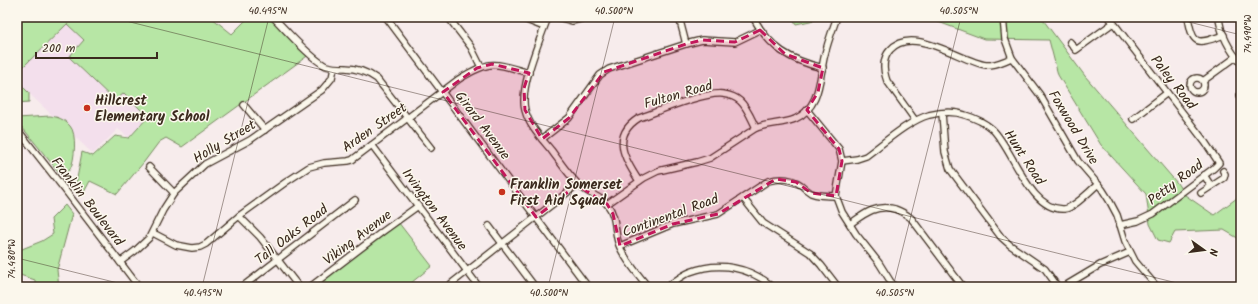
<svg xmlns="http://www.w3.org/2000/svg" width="1258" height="304" viewBox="0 0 1258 304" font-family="Kalam,sans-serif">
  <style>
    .built { fill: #f3dfec }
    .green { fill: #b7e6a5; stroke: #798862 }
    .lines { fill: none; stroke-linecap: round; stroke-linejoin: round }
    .minor-casing { stroke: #3b2a1e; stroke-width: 8 }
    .minor { stroke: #fbf7ec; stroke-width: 5.5 }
    .marked { fill: #c2185b; fill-opacity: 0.2; stroke: #c2185b; stroke-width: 3; stroke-dasharray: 8 5; stroke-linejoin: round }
    .ticks { fill: none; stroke: #3b2a1e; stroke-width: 1; stroke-opacity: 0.45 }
    .poi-dot { fill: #c8321e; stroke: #fbf7ec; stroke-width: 1.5 }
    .labels { text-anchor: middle; stroke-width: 3; stroke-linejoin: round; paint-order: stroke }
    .street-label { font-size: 14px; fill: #3b2a1e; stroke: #fbf7ec }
    .poi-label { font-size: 14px; font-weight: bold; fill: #3b2a1e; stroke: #fbf7ec; text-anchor: start }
    .neatline { fill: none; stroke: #3b2a1e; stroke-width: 1.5 }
    .ticks-label { font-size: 10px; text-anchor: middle; fill: #3b2a1e }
  </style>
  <rect width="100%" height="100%" fill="#f7ecec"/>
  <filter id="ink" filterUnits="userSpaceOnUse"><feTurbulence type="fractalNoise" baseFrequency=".025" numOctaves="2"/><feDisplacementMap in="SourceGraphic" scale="8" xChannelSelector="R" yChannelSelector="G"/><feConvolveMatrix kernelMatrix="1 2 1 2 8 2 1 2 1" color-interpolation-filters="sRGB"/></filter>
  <g filter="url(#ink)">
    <!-- built -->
    <path class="built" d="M17 17H202L149 117 128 137 118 129 93 154 17 82Z"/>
    <!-- green -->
    <g class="green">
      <path d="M17 17H211L232 34 249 17H272L310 54 182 147 166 138 159 142 144 162 117 194 90 181 82 196 75 189 82 152 93 156 115 136 129 138 148 117 124 93 115 101 69 57 84 40 67 24 23 67 18 77 23 87 29 93V102L17 103Z"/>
      <path d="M792 17H829L796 24Z"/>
      <path d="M925 17H992L996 19 998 17H1041L1085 76 1177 183 1185 195 1214 215 1241 195V240L1224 230 1175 232 1169 243 1158 240 1150 224 1146 194 1101 145 1058 75 1049 40 984 39Z"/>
      <path d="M50 116C58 117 64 119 70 126 77 133 75 161 70 169 68 172 65 174 62 176L17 121V118Z"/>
      <path d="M65 205 72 214 57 270 59 287H35V280L17 274V251L42 241 53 234 51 219Z"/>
      <path d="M395 218 432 266 406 287H307Z"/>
    </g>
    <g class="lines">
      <defs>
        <g id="minor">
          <path d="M273 17C286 30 311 59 326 66 333 68 338 68 345 68 356 68 367 72 377 79L431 148"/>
          <path d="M386 17 588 287"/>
          <path d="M448 17 471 47 481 67"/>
          <path d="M519 17 544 27"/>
          <path d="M548 17C540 40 519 87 525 110 529 126 541 138 551 150 560 162 569 176 580 186 588 194 600 196 607 204 617 216 614 232 619 245 625 260 638 274 648 287"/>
          <path d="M557 17 572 21 588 17"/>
          <path d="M679 17 686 44"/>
          <path d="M753 17C770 48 789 60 823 68"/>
          <path d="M1003 17 1005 39 1012 58 1040 95 1078 161 1102 189 1109 200 1117 215 1125 241 1135 261 1157 287"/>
          <path d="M1109 17 1205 142 1219 163 1214 168 1153 214 1138 221 1120 225"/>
          <path d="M1188 17C1193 47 1197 44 1224 35"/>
          <path d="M1219 17C1220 33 1230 51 1241 63"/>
          <path d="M1070 42 1076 50 1113 23"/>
          <circle cx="1197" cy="85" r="7"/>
          <path d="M1203 81 1236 57"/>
          <path d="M1241 91 1240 95 1241 99"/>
          <path d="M244 105 265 130"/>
          <path d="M807 110 839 149 842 161 836 196 842 212 856 234 879 263 894 287"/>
          <path d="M942 113 945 152 950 169 1001 237 1010 245 1045 269 1058 287"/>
          <path d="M1133 119 1167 93"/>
          <path d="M915 120 887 81C883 70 882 59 890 50 912 24 962 62 986 65 995 66 1003 61 1012 58"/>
          <path d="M17 129 65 190 139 287"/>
          <path d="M542 139 569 118 600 75 609 69 686 44 702 40 735 42 760 30"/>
          <path d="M372 145 479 287"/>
          <path d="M842 161 857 159 866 156C884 143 908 121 929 115 941 112 954 111 965 115 975 118 984 122 992 129 1013 148 1029 211 1064 209 1074 208 1090 191 1098 184"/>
          <path d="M149 167 174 193"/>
          <path d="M1204 175 1211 186"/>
          <path d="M639 181C625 160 610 136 639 118 659 111 704 92 723 94 729 95 736 97 740 101 747 107 752 120 756 128"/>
          <path d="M1201 193 1224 178 1225 174 1223 171"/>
          <path d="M743 198 763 223 810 253 821 265 838 287"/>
          <path d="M607 204 644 178 658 171 697 162 710 158 756 128C769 123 783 124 795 119 820 107 819 81 824 58 827 44 832 31 837 17"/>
          <path d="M239 216 260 237 299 287"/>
          <path d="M850 224C864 214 876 204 895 209 901 211 906 214 911 218L963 287"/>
          <path d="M489 226 535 287"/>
          <path d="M153 233 176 245 192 248 200 247 206 244 239 216 286 182 309 167 324 163 348 161 352 160 459 79C491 59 494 63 529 73"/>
          <path d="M620 246 673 224 718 214 768 181C779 178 791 178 801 185 804 188 808 191 811 193 819 196 828 196 836 196"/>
          <path d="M120 262 135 251 149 238 163 210 174 193 205 164 250 140 322 90 332 78 334 68"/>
          <path d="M242 287 355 200"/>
          <path d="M310 287 382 232 418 206"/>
          <path d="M447 287 578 184"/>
          <path d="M667 287C674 282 682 275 690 272 719 261 750 267 773 287"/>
          <path d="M1063 287 1100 265 1130 252"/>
        </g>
      </defs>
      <!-- minor casing -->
      <use href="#minor" class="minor-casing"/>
      <!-- minor -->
      <use href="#minor" class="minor"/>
    </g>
  </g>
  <!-- marked area -->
  <path class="marked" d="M760 30 785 54 823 68 818 92 807 110 839 149 842 161 836 196 811 193 796 182 776 179 718 214 673 224 620 246 613 214 607 204 577 185 536 217 443 92 477 68 492 64 529 73 524 88 525 110 542 139 569 118 604 72 686 44 702 40 735 42Z"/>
  <!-- ticks -->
  <path class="ticks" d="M110 17 1193 287M1169 17 1241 35M17 258 134 287M202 287 269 17M548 287 615 17M893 287 961 17M1239 287 1241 280"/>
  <!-- markers -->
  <g class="poi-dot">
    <circle cx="87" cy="108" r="4"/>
    <circle cx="502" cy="192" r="4"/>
  </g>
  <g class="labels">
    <!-- street labels -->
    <g class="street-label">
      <text transform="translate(1174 82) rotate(52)" y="5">Paley Road</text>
      <text transform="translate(678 94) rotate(-16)" y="5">Fulton Road</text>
      <text transform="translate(483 125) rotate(53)" y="5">Girard Avenue</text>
      <text transform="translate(374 127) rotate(-35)" y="5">Arden Street</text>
      <text transform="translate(1074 127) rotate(59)" y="5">Foxwood Drive</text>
      <text transform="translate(224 141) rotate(-31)" y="5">Holly Street</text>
      <text transform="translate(1025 157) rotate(57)" y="5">Hunt Road</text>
      <text transform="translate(1175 182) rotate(-37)" y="5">Petty Road</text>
      <text transform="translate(88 201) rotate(52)" y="5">Franklin Boulevard</text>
      <text transform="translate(435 209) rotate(53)" y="5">Irvington Avenue</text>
      <text transform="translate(670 215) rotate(-20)" y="5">Continental Road</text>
      <text transform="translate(291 234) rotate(-38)" y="5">Tall Oaks Road</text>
      <text transform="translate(357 237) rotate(-37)" y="5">Viking Avenue</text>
    </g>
    <!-- poi labels -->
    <g class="poi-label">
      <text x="95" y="105">Hillcrest<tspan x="95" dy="16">Elementary School</tspan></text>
      <text x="510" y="189">Franklin Somerset<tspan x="510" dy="16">First Aid Squad</tspan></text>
    </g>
  </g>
  <!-- margin -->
  <rect width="1258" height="304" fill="none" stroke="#fbf7ec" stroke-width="44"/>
  <!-- north arrow -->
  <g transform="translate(1204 250) rotate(104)" stroke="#fbf7ec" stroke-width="3" paint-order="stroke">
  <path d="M0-3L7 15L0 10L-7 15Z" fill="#3b2a1e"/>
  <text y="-6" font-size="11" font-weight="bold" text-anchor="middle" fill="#3b2a1e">N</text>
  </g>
  <!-- scale -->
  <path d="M36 52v6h121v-6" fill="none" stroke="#3b2a1e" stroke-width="2"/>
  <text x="42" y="52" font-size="12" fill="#3b2a1e" stroke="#fbf7ec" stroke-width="3" paint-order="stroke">200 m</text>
  <rect x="22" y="22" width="1214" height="260" class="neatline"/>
  <g class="ticks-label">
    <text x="268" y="14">40.495°N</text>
    <text x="614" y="14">40.500°N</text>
    <text x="959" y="14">40.505°N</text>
    <text transform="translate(1247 34) rotate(-90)" y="4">74.490°W</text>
    <text transform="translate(11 259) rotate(-90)" y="4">74.480°W</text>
    <text x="203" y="296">40.495°N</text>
    <text x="549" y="296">40.500°N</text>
    <text x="895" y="296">40.505°N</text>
  </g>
</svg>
